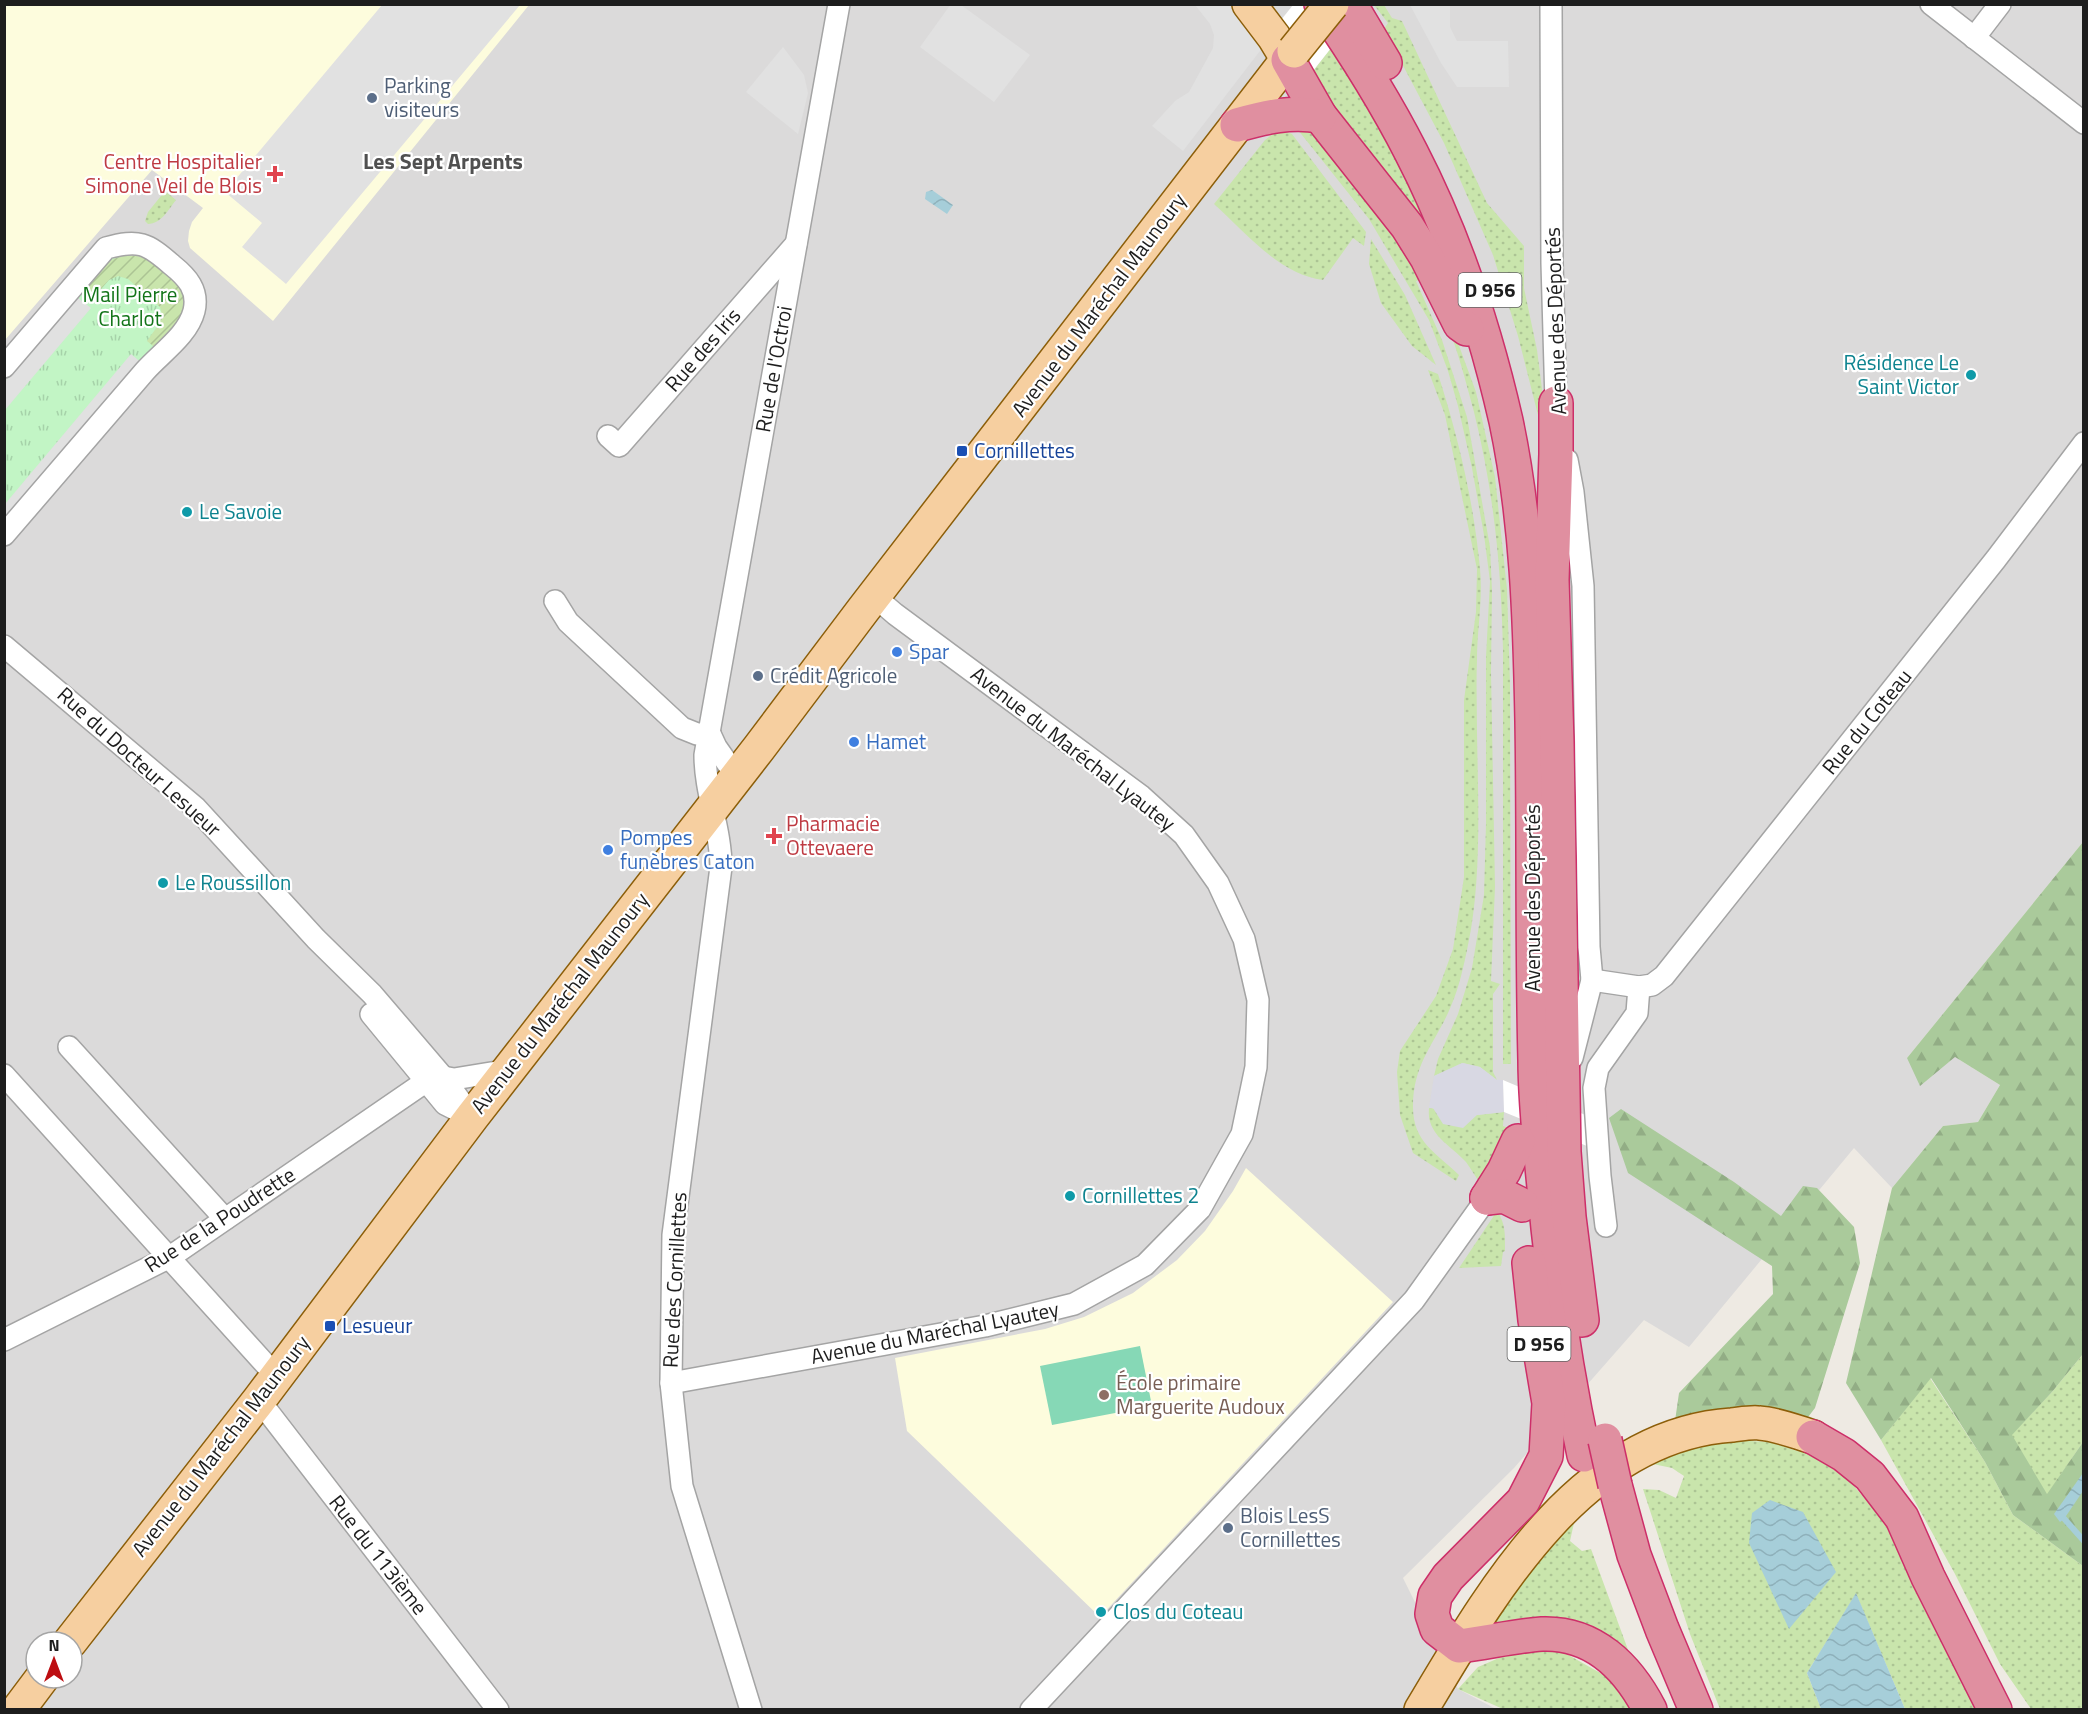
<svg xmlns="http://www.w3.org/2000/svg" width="2088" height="1714" viewBox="0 0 2088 1714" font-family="'Titillium Web',sans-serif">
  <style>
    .residential { fill: #dbdada; fill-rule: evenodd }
    .education { fill: #fdfcdd }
    .grass { fill: url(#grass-dots) }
    .forest { fill: url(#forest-firs) }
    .park { fill: url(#park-tufts) }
    .garden { fill: url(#garden-furrows) }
    .pitch { fill: #86d8b6 }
    .parking { fill: #e1e1e1 }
    .plaza { fill: #d8d8e3 }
    .water { fill: url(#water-waves) }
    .pier { fill: #fff }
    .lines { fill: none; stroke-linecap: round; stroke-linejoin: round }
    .stream { stroke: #a6ced9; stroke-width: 6 }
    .street-casing { stroke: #a4a4a4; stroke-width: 24 }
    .primary-casing { stroke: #8c5e09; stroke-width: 36 }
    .highway-casing { stroke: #cd2f69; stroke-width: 36 }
    .street { stroke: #fff; stroke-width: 21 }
    .primary { stroke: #f6cfa0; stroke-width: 33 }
    .highway { stroke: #e08fa0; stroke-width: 33 }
    .primary-bridge-casing { stroke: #8c5e09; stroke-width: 36; stroke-linecap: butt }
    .highway-bridge-casing { stroke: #cd2f69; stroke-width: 36; stroke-linecap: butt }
    .primary-bridge { stroke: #f6cfa0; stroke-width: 33 }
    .highway-bridge { stroke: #e08fa0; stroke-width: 33 }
    .service-dot { fill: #5c6f8a; stroke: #fff; stroke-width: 2 }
    .health-dot { fill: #e0444e; stroke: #fff; stroke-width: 2 }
    .culture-dot { fill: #0f9aa8; stroke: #fff; stroke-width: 2 }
    .transit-dot { fill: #1a4fb4; stroke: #fff; stroke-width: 2 }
    .shop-dot { fill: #3f7fe0; stroke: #fff; stroke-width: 2 }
    .education-dot { fill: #8d6e63; stroke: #fff; stroke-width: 2 }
    .labels { text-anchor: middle; stroke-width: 4.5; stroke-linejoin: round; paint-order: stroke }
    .shield { fill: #fff; stroke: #616161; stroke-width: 1.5 }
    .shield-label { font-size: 20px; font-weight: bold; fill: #1d1d1d }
    .service-label { font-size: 21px; fill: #4e5e75; stroke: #fff; text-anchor: start }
    .health-label { font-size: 21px; fill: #be3a42; stroke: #fff; text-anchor: end }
    .park-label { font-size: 21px; fill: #127418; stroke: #fff }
    .street-label { font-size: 21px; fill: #1d1d1d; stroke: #fff }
    .culture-label { font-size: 21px; fill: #0d838f; stroke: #fff; text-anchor: start }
    .transit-label { font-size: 21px; fill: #164399; stroke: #fff; text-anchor: start }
    .shop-label { font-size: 21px; fill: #366cbe; stroke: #fff; text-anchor: start }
    .education-label { font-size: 21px; fill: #785e54; stroke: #fff; text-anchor: start }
    .neighbourhood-label { font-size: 22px; font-weight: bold; fill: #505050; stroke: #fff }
  </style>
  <defs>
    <pattern id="grass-dots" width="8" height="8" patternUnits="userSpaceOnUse" patternTransform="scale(1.5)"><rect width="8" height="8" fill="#c9e5ac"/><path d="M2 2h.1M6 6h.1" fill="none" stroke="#acc494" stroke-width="1.8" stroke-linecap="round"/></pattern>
    <pattern id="forest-firs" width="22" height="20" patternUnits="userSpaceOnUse" patternTransform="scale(1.5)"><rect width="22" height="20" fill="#aaca9b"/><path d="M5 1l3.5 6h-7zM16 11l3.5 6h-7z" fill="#92ad85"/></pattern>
    <pattern id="park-tufts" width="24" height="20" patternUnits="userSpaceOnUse" patternTransform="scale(1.5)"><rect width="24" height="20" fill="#c2f5c5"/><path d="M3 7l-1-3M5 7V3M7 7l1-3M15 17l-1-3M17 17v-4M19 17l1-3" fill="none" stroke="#a6d2a9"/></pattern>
    <pattern id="garden-furrows" width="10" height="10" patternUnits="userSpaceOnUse" patternTransform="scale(1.5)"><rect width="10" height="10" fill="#c9e5ac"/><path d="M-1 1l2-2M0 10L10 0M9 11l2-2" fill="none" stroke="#acc494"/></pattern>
    <pattern id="water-waves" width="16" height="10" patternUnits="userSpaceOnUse" patternTransform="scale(1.5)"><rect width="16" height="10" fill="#a6ced9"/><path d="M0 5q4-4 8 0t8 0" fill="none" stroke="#8eb0ba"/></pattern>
  </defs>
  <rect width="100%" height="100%" fill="#eeeae3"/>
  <!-- residential -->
  <path class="residential" d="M5 5H2083V842L1907 1058 1955 1057 2000 1085 1978 1122 1943 1126 1892 1188 1854 1148 1689 1347 1644 1320 1514 1468 1403 1578 1458 1689 1496 1709 5 1710ZM36 1642H72V1678H36Z"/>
  <!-- education -->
  <g class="education">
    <path d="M5 5H529L273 321 190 248 188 241 189 231 192 222 203 208 152 170 5 340Z"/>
    <path d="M1246 1168 1393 1302 1100 1617 907 1431 895 1358 1045 1329 1084 1317 1133 1293 1177 1260 1205 1231 1233 1191Z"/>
  </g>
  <!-- grass -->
  <g class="grass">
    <path d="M1374 5H1384L1392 18 1402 21 1487 203 1524 246V288L1537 350 1545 412 1539 419 1518 336 1493 255 1444 143 1390 41 1384 29 1388 23Z"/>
    <path d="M1334 44 1409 179 1441 253 1309 76Z"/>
    <path d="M1294 119 1307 123 1317 131 1399 230 1421 260 1447 313 1476 392 1495 477 1507 589 1510 684 1511 1064H1503V649C1501 566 1494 493 1474 412 1467 387 1461 362 1452 337 1445 318 1434 298 1425 279L1416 281 1442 340 1467 417 1490 547 1492 590 1491 672 1495 887 1491 981 1500 984 1493 994V1072L1497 1080 1480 1067 1463 1063 1434 1076 1438 1059 1458 1014 1472 968 1484 895 1486 824V657L1490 581 1484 535 1472 468 1458 406 1448 371 1429 320 1369 219 1298 130Z"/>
    <path d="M1284 131 1292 134 1366 232 1364 246 1353 238 1323 280C1279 274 1246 233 1214 204L1265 140 1274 133Z"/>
    <path d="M165 191 176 200C169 209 161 224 148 224L145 221 148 212Z"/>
    <path d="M1371 239 1405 295 1436 365 1412 346 1381 303 1369 264Z"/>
    <path d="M1428 370 1438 374C1458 436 1474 503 1480 569 1483 599 1477 630 1477 660 1476 684 1477 708 1477 732 1478 800 1482 879 1468 945 1464 965 1459 988 1451 1006 1436 1043 1413 1062 1413 1107 1413 1143 1437 1153 1459 1175L1456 1181 1413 1153 1400 1115 1397 1072 1400 1051 1436 996 1453 949 1464 877V700L1476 612 1477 569 1445 415Z"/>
    <path d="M1429 1108 1477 1115 1504 1112 1503 1126 1511 1129 1480 1183C1475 1176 1471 1169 1466 1162 1451 1145 1426 1135 1429 1108Z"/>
    <path d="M1497 1211C1506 1224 1505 1235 1505 1251L1503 1252 1501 1266 1459 1268Z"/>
    <path d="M2083 1354V1442L2047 1495 2011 1435 2052 1392Z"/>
    <path d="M1930 1378 1985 1462 2013 1515 2083 1566V1709H2031L2000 1664 1955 1574 1881 1440Z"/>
    <path d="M1714 1439 1769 1442 1813 1456 1848 1479 1885 1522 1929 1618 1976 1709H1905L1856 1594 1807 1673 1821 1709H1720L1690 1634 1643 1489 1659 1490 1676 1498 1684 1476 1672 1468 1653 1464 1667 1453Z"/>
    <path d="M1574 1523 1570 1541 1582 1551 1591 1549 1634 1666 1489 1633C1512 1593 1542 1557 1574 1523Z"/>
    <path d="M1513 1652H1563L1611 1679 1632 1709H1503L1458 1689 1478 1667Z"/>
  </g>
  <!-- forest -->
  <g class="forest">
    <path d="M2083 842V1354L2052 1392 2012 1435 2047 1494 2083 1442V1566L2013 1515 1985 1462 1931 1378 1881 1440 1846 1383 1892 1188 1943 1126 1978 1122 2000 1085 1955 1057 1920 1086 1907 1058Z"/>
    <path d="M1621 1109 1734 1182 1781 1216 1803 1186 1817 1188 1854 1227 1860 1263 1815 1408 1805 1421 1733 1409 1712 1410 1675 1421 1679 1393 1773 1294 1772 1266 1628 1173 1609 1118Z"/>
  </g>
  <!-- park -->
  <path class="park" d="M126 255 184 296 185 312 5 530V382L112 258Z"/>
  <!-- garden -->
  <path class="garden" d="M126 255 146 257 176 280 184 296 185 312 158 350 147 341 159 324 162 315 160 307 128 279 118 276 109 280 94 297 84 288C97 271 103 260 126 255Z"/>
  <!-- pitch -->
  <path class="pitch" d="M1140 1346 1152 1406 1052 1425 1040 1366Z"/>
  <!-- parking -->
  <g class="parking">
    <path d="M951 4 961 5 1030 55 994 102 920 47Z"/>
    <path d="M382 5H520L286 284 242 247 262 223 225 192Z"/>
    <path d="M1195 5H1234L1263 47 1183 151 1152 126 1175 101 1189 92 1213 48 1214 35 1210 24Z"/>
    <path d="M1410 5H1450V27L1457 41H1508L1509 87H1457L1441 63Z"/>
    <path d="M783 47 804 75 808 93 798 134 746 92Z"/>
    <path d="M77 297 91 308 5 410V382Z"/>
    <path d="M131 354 144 365 5 530V504Z"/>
  </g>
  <!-- plaza -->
  <path class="plaza" d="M1462 1063 1480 1067 1497 1080H1503L1504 1112 1477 1115 1463 1128 1443 1124 1433 1108H1429L1434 1076Z"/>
  <!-- water -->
  <g class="water">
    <path d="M932 190 953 205 947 214 925 199 926 192Z"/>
    <path d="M2083 1473V1491L2064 1519 2060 1522 2054 1514Z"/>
    <path d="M1770 1500 1803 1512 1836 1572 1789 1629 1749 1543 1752 1513Z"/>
    <path d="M1856 1593 1905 1709H1821L1807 1673Z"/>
  </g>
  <!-- pier -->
  <g class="pier">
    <path d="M1293 5H1365L1309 76 1277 25Z"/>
    <path d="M1503 1080 1602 1122 1604 1153 1504 1112Z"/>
  </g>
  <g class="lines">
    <!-- stream -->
    <path class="stream" d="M2060 1514 2084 1541"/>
    <defs>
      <g id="street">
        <path d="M1551 4 1552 263 1556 403 1558 415"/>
        <path d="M1931 4 2084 123"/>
        <path d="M1974 38 2000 4"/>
        <path d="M4 367 106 248C139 239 147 243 172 265 187 277 199 290 194 311 188 335 161 353 145 371 98 425 51 480 4 535"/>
        <path d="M608 436 619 446 796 244"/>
        <path d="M1567 460 1573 492 1583 586 1589 947 1592 980 1572 1058"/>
        <path d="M555 601 568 622 682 728 697 734H710"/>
        <path d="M4 646 196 808 316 939 372 994 443 1077 472 1117"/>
        <path d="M710 734 716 747 737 777"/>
        <path d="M1592 980 1639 987 1652 985 1664 976 1996 559 2084 443"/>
        <path d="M371 1014 445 1104 471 1117"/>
        <path d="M69 1047 225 1219"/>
        <path d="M4 1075 276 1376"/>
        <path d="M443 1077 454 1079 509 1070"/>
        <path d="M1606 1226 1600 1176 1594 1088 1598 1068 1637 1013 1639 987"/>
        <path d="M4 1340 170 1257 425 1082"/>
        <path d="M671 1383 985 1326 1074 1304 1145 1265 1200 1209 1242 1134 1256 1067 1258 1000 1244 939 1218 883 1184 835 1141 796 895 614 874 596"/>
        <path d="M259 1400 498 1710"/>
        <path d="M751 1710 682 1486 671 1383 673 1235 721 867C721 829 705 793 705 755L839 4"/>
        <path d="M1031 1710 1414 1300 1487 1198"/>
      </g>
      <g id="primary">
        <path d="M1249 4 1274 37 1288 60"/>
        <path d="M70 1642 259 1400 472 1117 759 748 863 610 1294 51"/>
        <path d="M18 1710 42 1678"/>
        <path d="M1421 1710C1491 1593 1580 1435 1732 1425 1741 1424 1751 1422 1759 1423 1777 1424 1796 1432 1813 1437"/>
      </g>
      <g id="highway">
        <path d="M1321 4C1354 52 1385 101 1411 152 1455 237 1485 329 1506 421 1527 520 1530 620 1532 721 1534 834 1532 947 1535 1060 1535 1102 1540 1145 1544 1187 1552 1277 1565 1366 1584 1455"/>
        <path d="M1350 4 1385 63"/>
        <path d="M1288 60 1320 116 1407 226 1427 258 1460 324 1467 329"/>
        <path d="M1237 125C1266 117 1290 111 1320 116"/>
        <path d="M1556 403V454L1552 580 1557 743 1564 1152 1569 1217 1582 1320"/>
        <path d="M1487 1198 1504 1171 1518 1141"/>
        <path d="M1487 1198 1504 1196 1522 1205"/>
        <path d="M1529 1263 1535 1320 1549 1403 1546 1456 1523 1501 1448 1577 1435 1596 1432 1614 1437 1629 1459 1646C1486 1643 1514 1636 1542 1634 1593 1632 1628 1667 1650 1710"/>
        <path d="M1813 1437 1844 1455 1870 1476 1902 1518 1928 1577 1995 1710"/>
        <path d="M1615 1485 1634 1555 1662 1629 1696 1710"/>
      </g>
    </defs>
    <!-- street casing -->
    <use href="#street" class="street-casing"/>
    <!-- primary casing -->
    <use href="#primary" class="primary-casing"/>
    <!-- highway casing -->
    <use href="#highway" class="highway-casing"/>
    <!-- street -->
    <use href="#street" class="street"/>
    <!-- primary -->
    <use href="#primary" class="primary"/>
    <!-- highway -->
    <use href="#highway" class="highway"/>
    <defs>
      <path id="primary-bridge" d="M1294 51 1332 4"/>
      <path id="highway-bridge" d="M1605 1440 1615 1485"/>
    </defs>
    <!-- primary-bridge casing -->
    <use href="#primary-bridge" class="primary-bridge-casing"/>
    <!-- highway-bridge casing -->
    <use href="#highway-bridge" class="highway-bridge-casing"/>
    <!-- primary-bridge -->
    <use href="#primary-bridge" class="primary-bridge"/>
    <!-- highway-bridge -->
    <use href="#highway-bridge" class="highway-bridge"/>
  </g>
  <!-- markers -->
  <g class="service-dot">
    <circle cx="372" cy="98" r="6"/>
    <circle cx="758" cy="676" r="6"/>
    <circle cx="1228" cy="1528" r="6"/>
  </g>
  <g class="health-dot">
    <path d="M272 165h6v6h6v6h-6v6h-6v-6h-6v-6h6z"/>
    <path d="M771 827h6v6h6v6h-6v6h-6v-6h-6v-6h6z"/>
  </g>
  <g class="culture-dot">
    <circle cx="1971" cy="375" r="6"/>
    <circle cx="187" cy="512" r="6"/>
    <circle cx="163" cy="883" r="6"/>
    <circle cx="1070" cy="1196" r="6"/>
    <circle cx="1101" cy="1612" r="6"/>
  </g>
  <g class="transit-dot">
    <rect x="956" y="445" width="12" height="12" rx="3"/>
    <rect x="324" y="1320" width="12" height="12" rx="3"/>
  </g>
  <g class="shop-dot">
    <circle cx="897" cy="652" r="6"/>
    <circle cx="854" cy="742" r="6"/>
    <circle cx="608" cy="850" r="6"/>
  </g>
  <circle class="education-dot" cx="1104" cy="1395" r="6"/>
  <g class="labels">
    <!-- shield labels -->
    <g class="shield">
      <rect x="1458.5" y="273" width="63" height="34" rx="4.5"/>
      <rect x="1507.5" y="1327" width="63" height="34" rx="4.5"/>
    </g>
    <g class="shield-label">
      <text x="1490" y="297">D 956</text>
      <text x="1539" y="1351">D 956</text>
    </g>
    <!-- service labels -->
    <g class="service-label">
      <text x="384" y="93">Parking<tspan x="384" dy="24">visiteurs</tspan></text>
      <text x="770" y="683">Crédit Agricole</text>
      <text x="1240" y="1523">Blois LesS<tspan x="1240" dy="24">Cornillettes</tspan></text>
    </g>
    <!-- health labels -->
    <g class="health-label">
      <text x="262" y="169">Centre Hospitalier<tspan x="262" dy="24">Simone Veil de Blois</tspan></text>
      <text x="786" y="831" text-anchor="start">Pharmacie<tspan x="786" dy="24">Ottevaere</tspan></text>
    </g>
    <!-- park labels -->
    <g class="park-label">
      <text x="130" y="302">Mail Pierre<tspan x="130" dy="24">Charlot</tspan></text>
    </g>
    <!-- street labels -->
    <g class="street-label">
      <text transform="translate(1099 305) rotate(-53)" y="7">Avenue du Maréchal Maunoury</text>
      <text transform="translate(1556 321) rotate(-92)" y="7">Avenue des Déportés</text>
      <text transform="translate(703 350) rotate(-49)" y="7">Rue des Iris</text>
      <text transform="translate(774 369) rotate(-80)" y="7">Rue de l'Octroi</text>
      <text transform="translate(1867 722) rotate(-51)" y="7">Rue du Coteau</text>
      <text transform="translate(1073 749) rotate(38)" y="7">Avenue du Maréchal Lyautey</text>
      <text transform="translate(139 762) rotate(42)" y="7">Rue du Docteur Lesueur</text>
      <text transform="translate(1533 898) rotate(-90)" y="7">Avenue des Déportés</text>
      <text transform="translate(560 1003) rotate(-52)" y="7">Avenue du Maréchal Maunoury</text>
      <text transform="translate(220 1220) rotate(-33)" y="7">Rue de la Poudrette</text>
      <text transform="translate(675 1280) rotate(-87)" y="7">Rue des Cornillettes</text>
      <text transform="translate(935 1333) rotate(-11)" y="7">Avenue du Maréchal Lyautey</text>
      <text transform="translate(221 1446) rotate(-52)" y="7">Avenue du Maréchal Maunoury</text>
      <text transform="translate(378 1555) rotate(52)" y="7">Rue du 113ième</text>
    </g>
    <!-- culture labels -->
    <g class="culture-label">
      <text x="1959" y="370" text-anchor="end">Résidence Le<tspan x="1959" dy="24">Saint Victor</tspan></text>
      <text x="199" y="519">Le Savoie</text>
      <text x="175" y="890">Le Roussillon</text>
      <text x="1082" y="1203">Cornillettes 2</text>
      <text x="1113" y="1619">Clos du Coteau</text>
    </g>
    <!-- transit labels -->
    <g class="transit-label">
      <text x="974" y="458">Cornillettes</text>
      <text x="342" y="1333">Lesueur</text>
    </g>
    <!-- shop labels -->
    <g class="shop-label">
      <text x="909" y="659">Spar</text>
      <text x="866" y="749">Hamet</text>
      <text x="620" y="845">Pompes<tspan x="620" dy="24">funèbres Caton</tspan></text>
    </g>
    <!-- education labels -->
    <g class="education-label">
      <text x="1116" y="1390">École primaire<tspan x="1116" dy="24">Marguerite Audoux</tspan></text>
    </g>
    <!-- neighbourhood labels -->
    <g class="neighbourhood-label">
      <text x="443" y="169">Les Sept Arpents</text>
    </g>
  </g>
  <!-- border -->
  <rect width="2088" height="1714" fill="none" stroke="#1d1d1d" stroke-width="12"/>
  <!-- north arrow -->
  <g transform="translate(54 1660)"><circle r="28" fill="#ffffff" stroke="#a5a5a5" stroke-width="1.5"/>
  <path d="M0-4.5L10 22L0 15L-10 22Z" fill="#bd0d11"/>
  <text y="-9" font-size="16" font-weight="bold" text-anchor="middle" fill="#1d1d1d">N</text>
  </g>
</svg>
